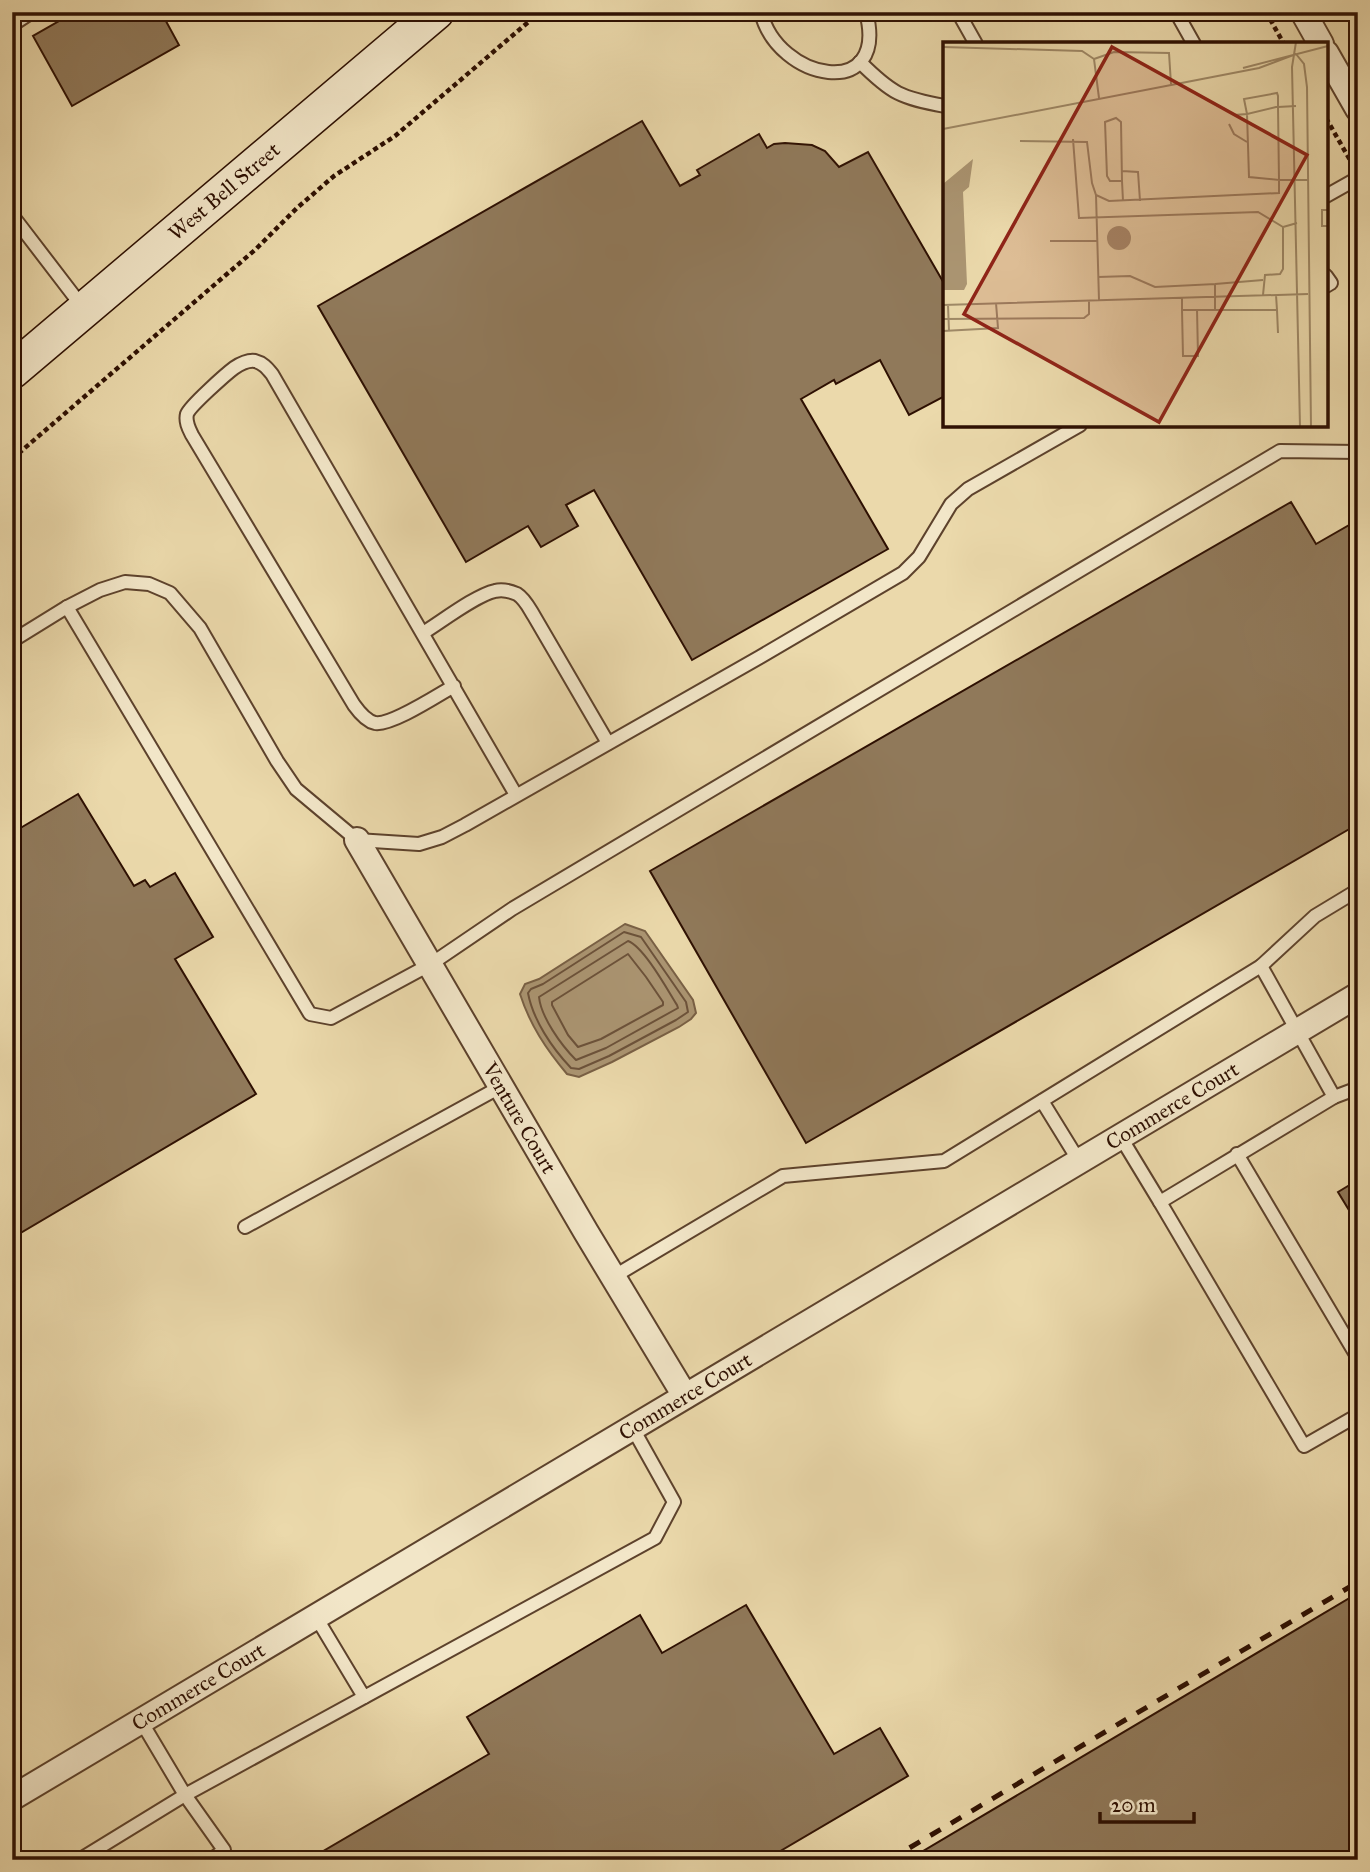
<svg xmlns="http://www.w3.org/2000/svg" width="1370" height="1872" viewBox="0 0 1370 1872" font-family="'IM FELL Great Primer',serif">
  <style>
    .water { fill: #ab9572; stroke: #796045; stroke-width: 2 }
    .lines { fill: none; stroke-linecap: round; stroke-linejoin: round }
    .shore { stroke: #6c523a; stroke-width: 2 }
    .building { fill: #90795a; stroke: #2e1002; stroke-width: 2 }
    .service-casing { stroke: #5d422c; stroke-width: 16 }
    .minor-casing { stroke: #5d422c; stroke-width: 28 }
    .secondary-casing { stroke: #2e1002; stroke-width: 38 }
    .path { stroke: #2e1002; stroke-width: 4.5; stroke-dasharray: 5 3.5; stroke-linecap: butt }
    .service { stroke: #f2e6c8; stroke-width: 12 }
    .minor { stroke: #f2e6c8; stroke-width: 24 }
    .secondary { stroke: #f2e6c8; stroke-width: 35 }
    .rail { stroke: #2e1002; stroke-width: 5; stroke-dasharray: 12 12; stroke-linecap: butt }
    .labels { text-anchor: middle; stroke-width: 7; stroke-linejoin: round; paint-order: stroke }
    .street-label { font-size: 21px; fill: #2e1002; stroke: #f2e6c8 }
    .inset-road { fill: none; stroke: #9f8967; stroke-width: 2 }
    .view { fill: #8f2418; fill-opacity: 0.15; stroke: #8f2418; stroke-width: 3.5 }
    .inset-edge { fill: none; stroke: #2e1002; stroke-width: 3.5 }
  </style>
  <rect width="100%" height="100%" fill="#ebd9ab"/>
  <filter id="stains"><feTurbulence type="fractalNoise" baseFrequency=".00286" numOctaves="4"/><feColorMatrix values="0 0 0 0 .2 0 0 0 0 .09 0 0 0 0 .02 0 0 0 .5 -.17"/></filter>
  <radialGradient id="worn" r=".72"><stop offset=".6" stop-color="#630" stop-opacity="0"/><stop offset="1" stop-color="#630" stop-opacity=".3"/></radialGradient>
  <!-- water -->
  <path class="water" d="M625 924 645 931 693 1000 696 1013 691 1019 679 1027 612 1062 579 1077 567 1074C546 1049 530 1025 520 994L525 984 539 979Z"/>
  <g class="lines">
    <!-- shore -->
    <g class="shore">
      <path d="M624 932 641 937 686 1002 688 1012 676 1020 609 1056 579 1069 571 1068C552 1048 533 1020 528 993L531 989 543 984Z"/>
      <path d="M628 941C644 947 667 989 677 1005L678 1008 606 1048 576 1060C561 1045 541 1017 539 997Z"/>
      <path d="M628 954 646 977 663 1002V1005L601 1039 578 1047 568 1035 552 1005V1002Z"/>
    </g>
  </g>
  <!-- building -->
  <g class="building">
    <path d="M75 12H161L179 45 72 106 33 36Z"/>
    <path d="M642 121 680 186 700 175 697 170 759 134 767 148 774 144 785 143 812 145 825 151 839 167 868 152 945 285V396L909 415 880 360 836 384 834 380 801 399 888 549 692 660 594 490 566 505 578 526 541 547 528 526 466 562 318 306Z"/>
    <path d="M1291 502 1316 544 1358 520V824L806 1143 650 871Z"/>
    <path d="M78 794 134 886 145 880 150 887 175 873 213 937 175 959 256 1094 12 1238V833Z"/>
    <path d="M1358 1180V1225L1338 1192Z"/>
    <path d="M1358 1593V1860H908Z"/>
    <path d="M746 1605 834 1754 880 1728 908 1776 765 1860H308L489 1754 467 1717 640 1615 662 1653Z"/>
  </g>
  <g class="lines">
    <defs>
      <g id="service">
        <path d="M761 12C777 81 890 103 866 12"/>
        <path d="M958 12 976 44"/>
        <path d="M1176 12 1194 44"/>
        <path d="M12 25 32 12"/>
        <path d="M860 62C892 94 901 98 945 106"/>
        <path d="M1326 196 1358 178"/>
        <path d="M12 215 84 309"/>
        <path d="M1326 276 1331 283 1326 286"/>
        <path d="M67 607 310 1014 331 1018 431 964 512 909 1280 451 1358 452"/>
        <path d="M423 633C441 622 476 595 495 591 502 589 510 591 517 594 525 599 529 608 534 616L608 743"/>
        <path d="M12 641 67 607 100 590 125 582 149 584 170 593 200 628 277 761 296 789 357 840 419 844 442 837 465 825 760 657 903 573 919 557 951 504 968 489 1080 425"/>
        <path d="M454 686C438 695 391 726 375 723 366 721 359 712 354 705L192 435C189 429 185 422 187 414 190 406 226 374 234 368 240 364 248 360 255 361 263 363 267 368 272 374L516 795"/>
        <path d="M1261 966 1315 916 1358 890"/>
        <path d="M1042 1101 1079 1161"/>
        <path d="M1120 1136 1160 1202 1334 1097 1358 1088"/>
        <path d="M1237 1154 1358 1358"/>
        <path d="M1160 1202 1304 1446 1358 1415"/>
        <path d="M245 1227 502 1086"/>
        <path d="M613 1277 783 1176 944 1161 1261 966 1334 1097"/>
        <path d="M316 1617 364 1697"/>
        <path d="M141 1721 185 1795 224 1850 211 1860"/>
        <path d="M79 1860 185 1795 655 1538 674 1502 632 1427"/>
      </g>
      <g id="minor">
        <path d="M1303 12 1321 44"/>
        <path d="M1326 53 1358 109"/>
        <path id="s1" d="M357 840 586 1232 685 1396"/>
        <path id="s2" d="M12 1798 1358 995"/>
      </g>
      <g id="secondary">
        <path id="s3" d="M12 371 436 12"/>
      </g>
    </defs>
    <!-- service casing -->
    <use href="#service" class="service-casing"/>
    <!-- minor casing -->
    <use href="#minor" class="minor-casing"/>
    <!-- secondary casing -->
    <use href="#secondary" class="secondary-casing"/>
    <!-- path -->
    <g class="path">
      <path d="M1266 12 1284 44"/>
      <path d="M1326 118 1350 160"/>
      <path d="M12 459 256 249 297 208 334 176 395 136 540 12"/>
    </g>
    <!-- service -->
    <use href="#service" class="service"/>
    <!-- minor -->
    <use href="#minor" class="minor"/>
    <!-- secondary -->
    <use href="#secondary" class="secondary"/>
    <!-- rail -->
    <path class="rail" d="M889 1860 1358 1582"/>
  </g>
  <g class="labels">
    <!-- street labels -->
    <g class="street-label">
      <text dy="7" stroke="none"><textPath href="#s3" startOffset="278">West Bell Street</textPath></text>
      <text dy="7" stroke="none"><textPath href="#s2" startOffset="1351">Commerce Court</textPath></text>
      <text dy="7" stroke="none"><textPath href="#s1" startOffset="322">Venture Court</textPath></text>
      <text dy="7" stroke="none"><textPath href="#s2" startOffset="784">Commerce Court</textPath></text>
      <text dy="7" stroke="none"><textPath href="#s2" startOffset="217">Commerce Court</textPath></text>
    </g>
  </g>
  <!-- overview -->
  <g transform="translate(943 42)">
    <rect width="385" height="385" fill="#ebd9ab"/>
    <path d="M30 117 26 145 20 150 24 242 21 248H0V142ZM164 196a12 12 0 1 1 24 0a12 12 0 1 1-24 0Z" fill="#ab9572"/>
    <path class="inset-road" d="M353 0 349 25 357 385M0 5 139 9 151 17 156 56M353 12 361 22 364 45 368 385M151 17 171 10 226 11 228 42M300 26 385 4M291 73 304 72 301 57 334 51 335 54V65L336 138 306 135 304 72 333 65H335L353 64M286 82 291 92 304 100M0 87 316 26 353 12M130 97 136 176 315 170 340 185M77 99 144 100 149 141 153 153 166 159 336 151V138H365M179 129 195 130 197 159M179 139H167L164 134 162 80 173 76 178 80 179 139 180 159M153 153 156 258M385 168H379V184H385M107 199H155M155 235 187 234 212 245 272 242V267M272 242 320 238M320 253 322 233 337 232 340 227V185L354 181M239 255V268H334L333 253M0 263 365 252M5 263 6 289M239 268 240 314H255L254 267M334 268 335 291M0 277 141 276 146 272V258M0 289 55 286 53 261"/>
    <path class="view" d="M169 5 364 113 216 380 21 272Z"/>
    <rect width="385" height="385" class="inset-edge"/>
  </g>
  <!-- margin -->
  <rect width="1370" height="1872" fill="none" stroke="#ebd9ab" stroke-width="42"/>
  <rect x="14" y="14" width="1342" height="1844" fill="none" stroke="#2e1002" stroke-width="3.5"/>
  <rect x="21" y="21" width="1328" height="1830" fill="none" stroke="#2e1002" stroke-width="2"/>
  <!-- scale -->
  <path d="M1100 1812v10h94v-10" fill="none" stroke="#2e1002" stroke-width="3.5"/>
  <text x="1111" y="1812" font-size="21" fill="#2e1002" stroke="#f2e6c8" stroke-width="5" paint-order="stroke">20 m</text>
  <rect width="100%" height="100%" filter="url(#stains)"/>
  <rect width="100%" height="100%" fill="url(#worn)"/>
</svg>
